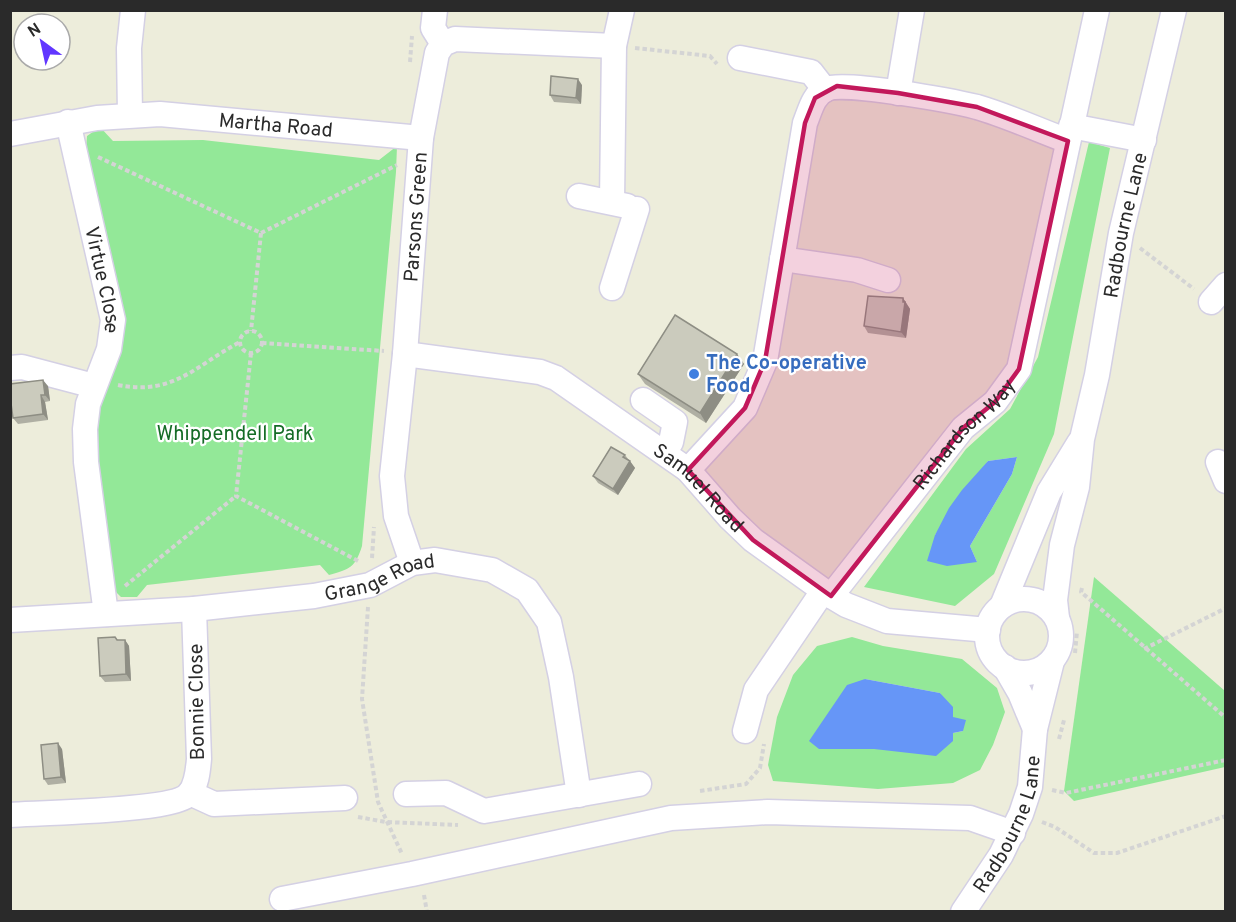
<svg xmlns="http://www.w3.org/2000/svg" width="1236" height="922" viewBox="0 0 1236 922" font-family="Overpass,sans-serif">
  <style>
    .green { fill: #93e898; fill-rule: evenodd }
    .water { fill: #6696f7 }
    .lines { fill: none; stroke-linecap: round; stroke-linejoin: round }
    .minor-casing { stroke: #d4d0e4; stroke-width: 27 }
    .path { stroke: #d4d4d4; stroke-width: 4; stroke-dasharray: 4.5 3; stroke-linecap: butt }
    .minor { stroke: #fff; stroke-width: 24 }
    .wall { fill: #afafa3 }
    .shaded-wall { fill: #8e8e84 }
    .building { fill: #cbcbbd; stroke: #8e8e84; stroke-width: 1.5 }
    .marked { fill: #c2185b; fill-opacity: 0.2; stroke: #c2185b; stroke-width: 4.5; stroke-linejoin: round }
    .shop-dot { fill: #3f7fe0; stroke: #fff; stroke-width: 2 }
    .labels { text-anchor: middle; stroke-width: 4.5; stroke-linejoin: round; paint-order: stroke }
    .street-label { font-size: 20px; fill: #2a2a2a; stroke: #fff }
    .shop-label { font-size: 20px; font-weight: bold; fill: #366cbe; stroke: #fff; text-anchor: start }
    .park-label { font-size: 20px; fill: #156c26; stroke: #fff }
  </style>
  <rect width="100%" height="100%" fill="#ededdb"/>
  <!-- green -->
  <g class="green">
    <path d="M100 127 113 141 203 140 379 160 397 146 396 172 362 546C355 568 350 569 329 575L320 565 147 585 137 597H121L114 590 99 475 96 422 107 383 85 161 87 136Z"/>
    <path d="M1089 142 1110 148 1054 434 994 574 955 606 864 587 966 449 1010 409 1038 357ZM1017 457 1012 474 970 546 977 562 935 535 988 461Z"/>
    <path d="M1094 577 1225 691V767L1074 801 1064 791Z"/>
    <path d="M852 637 883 646 962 659 997 688 1005 712 993 745 980 770 953 783 878 789 773 781 768 765 777 717 793 675 817 646ZM865 679 940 693 953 718 963 731 874 749H819Z"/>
  </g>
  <!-- water -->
  <g class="water">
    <path d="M1017 457 1012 474 970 546 977 562 947 566 927 561 935 535 949 508 962 490 988 461Z"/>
    <path d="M865 679 940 693 953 707V717L966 720 963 731 953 733V741L936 756 874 749H819L809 741 847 685Z"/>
  </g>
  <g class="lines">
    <defs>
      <g id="minor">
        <path d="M435 10 433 28 443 44"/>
        <path d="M740 58 811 72 825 90"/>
        <path d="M898 93 912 10"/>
        <path d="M130 115 129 48 133 10"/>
        <path id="s1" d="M68 122 113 320 109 349 88 404 85 429 86 462 106 614"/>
        <path d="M1071 126 1144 140"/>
        <path id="s2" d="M10 134 97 118 160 114 421 138"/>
        <path d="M579 196 627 206"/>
        <path d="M612 202 614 46 622 10"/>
        <path d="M782 259 857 270 888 280"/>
        <path d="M612 288 637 209"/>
        <path d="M1211 302 1226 285"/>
        <path id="s3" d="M405 354 540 372 556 378 688 470 730 518 753 540 831 596 846 605 887 621 988 630"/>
        <path d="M10 368 22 367 94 386"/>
        <path d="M643 400 675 422 671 442 664 452"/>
        <path d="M1218 462 1226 481"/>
        <path d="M688 470 745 408 765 361 805 123C810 111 813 95 826 89 845 81 953 101 977 107 1008 116 1038 130 1068 141"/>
        <path id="s4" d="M412 563 396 516 392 476 405 354 421 138 437 53 443 44 455 39 614 46"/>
        <path id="s5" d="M831 596 963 428 995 402 1019 369 1097 10"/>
        <circle cx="1024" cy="636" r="37"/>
        <path d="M1002 606 1049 492 1079 443"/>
        <path id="s6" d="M1057 618 1055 600 1062 545 1077 487 1082 439 1097 375 1121 233 1174 10"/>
        <path id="s7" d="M10 620 194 609 314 596 370 585 412 563 435 560 492 570 527 590 549 622 561 677 579 795"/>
        <path d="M1005 667 1020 693 1035 729"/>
        <path d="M745 731 756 690 823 591"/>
        <path d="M190 793 214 804 345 798"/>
        <path d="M406 794 446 793 484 811 639 784"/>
        <path d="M10 815C40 813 174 811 189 794 197 785 198 770 199 759L194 609"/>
        <path d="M282 899 412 874 671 818 768 812 970 818 1013 833"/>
        <path id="s8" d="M963 912 1001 855 1021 814 1030 787 1035 729 1052 661"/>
      </g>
    </defs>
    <!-- minor casing -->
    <use href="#minor" class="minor-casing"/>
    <!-- path -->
    <g class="path">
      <path d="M635 48 710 56 717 64"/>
      <path d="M410 62 412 36"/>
      <path d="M98 157 261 233 251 331"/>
      <path d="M261 233 397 165"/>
      <path d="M1140 248 1194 289"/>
      <circle cx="251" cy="342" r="11"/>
      <path d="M262 343 384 351"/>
      <path d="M251 353 236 496 360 562"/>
      <path d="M118 385C174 396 196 365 240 342"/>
      <path d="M372 558 374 527"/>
      <path d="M125 586 236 496"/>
      <path d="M1082 588 1081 592 1095 604 1226 718"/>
      <path d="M368 607 362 699 378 802 402 854"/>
      <path d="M1144 649 1226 608"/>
      <path d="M1075 653 1077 631"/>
      <path d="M1059 739 1064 720"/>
      <path d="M1052 790 1066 793 1226 760"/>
      <path d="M700 791 746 784 760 768 764 744"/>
      <path d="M358 817 386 822 458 825"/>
      <path d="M1042 822 1055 827 1094 853H1117L1226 816"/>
      <path d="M424 895 427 912"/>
    </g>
    <!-- minor -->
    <use href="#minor" class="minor"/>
  </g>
  <!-- wall -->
  <g class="wall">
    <path d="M582 85 581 104 554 102 550 95Z"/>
    <path d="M903 298 910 309 906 338 868 333 864 326Z"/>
    <path d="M737 354 744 364 706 423 645 384 638 374Z"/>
    <path d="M48 386 50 401 45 402 48 420 18 424 13 418Z"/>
    <path d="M625 455 635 468 618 495 598 483 593 476Z"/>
    <path d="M115 637 118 640H125L129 646 131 681 105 682 100 676Z"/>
    <path d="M62 749 66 783 48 785 44 779Z"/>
  </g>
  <!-- shaded-wall -->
  <g class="shaded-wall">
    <path d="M578 79 582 85 581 104 576 98Z"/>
    <path d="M903 298 910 309 906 338 901 332Z"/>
    <path d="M737 354 744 364 706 423 700 413Z"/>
    <path d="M43 380 48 386 50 401 45 395Z"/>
    <path d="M41 395 45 402 48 420 43 414Z"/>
    <path d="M630 461 635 468 618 495 613 489Z"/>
    <path d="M125 640 129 646 131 681 126 674Z"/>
    <path d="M58 743 62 749 66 783 61 777Z"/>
  </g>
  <!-- building -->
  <g class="building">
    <path d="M551 76 578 79 576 98 550 95Z"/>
    <path d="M868 296 903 298V302H905L901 332 864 326Z"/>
    <path d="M675 315 737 354 700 413 638 374Z"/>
    <path d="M43 380 45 395H41L43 414 13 418 10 396V384Z"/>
    <path d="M611 447 625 455 623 457 630 461 613 489 593 476Z"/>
    <path d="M115 637 117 640H125L126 674 100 676 98 638Z"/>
    <path d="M58 743 61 777 44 779 41 745Z"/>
  </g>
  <!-- marked area -->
  <path class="marked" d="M837 86 898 93 977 107 1068 141 1019 369 995 402 963 428 831 596 753 540 688 470 745 408 765 361 805 123 815 98Z"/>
  <!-- markers -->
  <circle class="shop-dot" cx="694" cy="374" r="6"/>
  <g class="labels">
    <!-- street labels -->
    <g class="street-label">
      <text dy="7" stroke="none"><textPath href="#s2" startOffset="268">Martha Road</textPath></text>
      <text dy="7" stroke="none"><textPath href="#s4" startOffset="350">Parsons Green</textPath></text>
      <text dy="7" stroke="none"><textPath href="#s6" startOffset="400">Radbourne Lane</textPath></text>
      <text dy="7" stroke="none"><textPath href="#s1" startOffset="162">Virtue Close</textPath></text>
      <text dy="7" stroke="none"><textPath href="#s5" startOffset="210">Richardson Way</textPath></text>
      <text dy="7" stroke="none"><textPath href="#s3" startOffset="334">Samuel Road</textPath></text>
      <text dy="7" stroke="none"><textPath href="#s7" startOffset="374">Grange Road</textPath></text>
      <text transform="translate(196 702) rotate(-91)" y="7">Bonnie Close</text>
      <text dy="7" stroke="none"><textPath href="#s8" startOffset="100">Radbourne Lane</textPath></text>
    </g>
    <!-- shop labels -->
    <g class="shop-label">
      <text x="706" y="369">The Co-operative<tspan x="706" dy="23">Food</tspan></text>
    </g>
    <!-- park labels -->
    <g class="park-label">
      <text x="235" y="440">Whippendell Park</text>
    </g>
  </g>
  <!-- border -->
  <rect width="1236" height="922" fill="none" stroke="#2a2a2a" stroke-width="24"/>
  <!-- north arrow -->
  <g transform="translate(42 42) rotate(327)"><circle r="28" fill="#ffffff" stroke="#aaaaaa" stroke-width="1.5"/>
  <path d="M0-4.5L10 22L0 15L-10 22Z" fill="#6136ff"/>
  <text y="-9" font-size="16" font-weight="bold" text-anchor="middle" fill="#2a2a2a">N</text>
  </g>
</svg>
